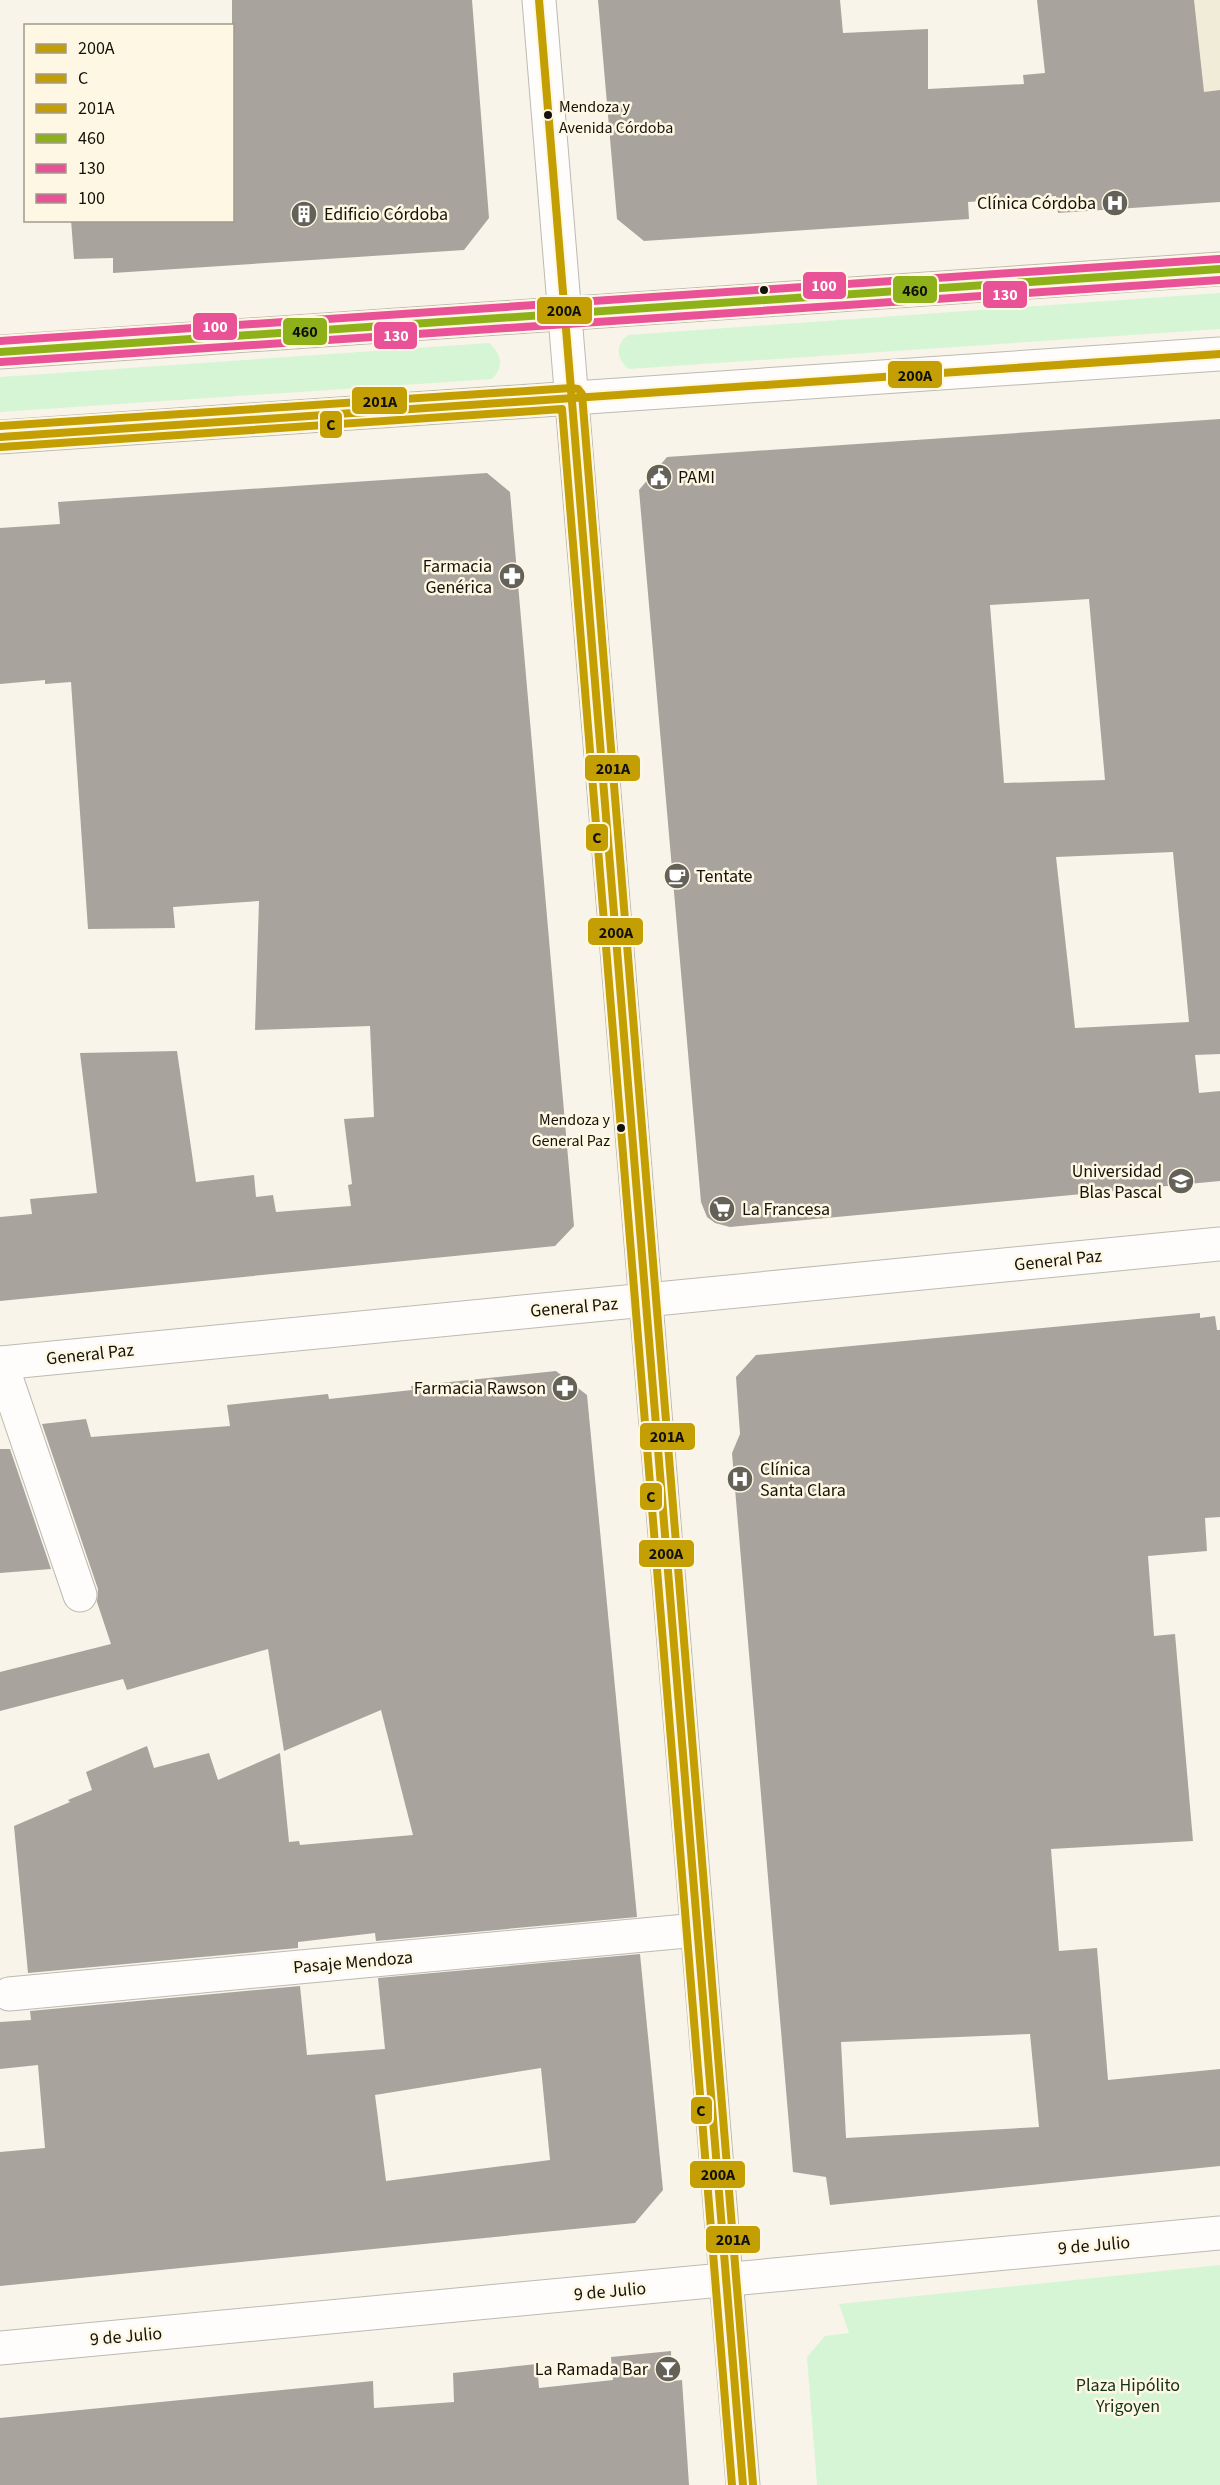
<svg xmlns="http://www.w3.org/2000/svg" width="1220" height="2485" viewBox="0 0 1220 2485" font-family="'Source Sans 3',sans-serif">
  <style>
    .built { fill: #f1ecd8 }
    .green { fill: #d6f5d4 }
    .building { fill: #a8a39c; fill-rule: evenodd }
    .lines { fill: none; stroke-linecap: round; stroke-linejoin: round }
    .street-casing { stroke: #bdbab1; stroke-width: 35 }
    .secondary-casing { stroke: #bdbab1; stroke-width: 35 }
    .street { stroke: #fefdfc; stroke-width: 33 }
    .secondary { stroke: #fefdfc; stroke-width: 33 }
    .bus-1-casing { stroke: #fef7e3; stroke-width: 12 }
    .bus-2-casing { stroke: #fef7e3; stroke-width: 12 }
    .bus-3-casing { stroke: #fef7e3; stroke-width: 12 }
    .bus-4-casing { stroke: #fef7e3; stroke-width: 12 }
    .bus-5-casing { stroke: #fef7e3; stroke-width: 12 }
    .bus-6-casing { stroke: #fef7e3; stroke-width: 12 }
    .bus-1 { stroke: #c49f03; stroke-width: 8 }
    .bus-2 { stroke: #c49f03; stroke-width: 8 }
    .bus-3 { stroke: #c49f03; stroke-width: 8 }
    .bus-4 { stroke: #8eb11a; stroke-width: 8 }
    .bus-5 { stroke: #e95297; stroke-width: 8 }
    .bus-6 { stroke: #e95297; stroke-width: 8 }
    .bus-dot { fill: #14120b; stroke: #fef7e3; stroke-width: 2 }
    .labels { text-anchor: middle; stroke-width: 5; stroke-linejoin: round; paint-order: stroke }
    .bus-label { font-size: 16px; fill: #14120b; stroke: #fef7e3; text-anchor: start }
    .poi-label { font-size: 18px; fill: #14120b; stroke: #fef7e3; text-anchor: end }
    .street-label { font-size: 18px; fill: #14120b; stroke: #fef7e3 }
    .park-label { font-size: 18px; fill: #113118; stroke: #fef7e3 }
    .line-badge { stroke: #fef7e3; stroke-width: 2 }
    .badge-label { font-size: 16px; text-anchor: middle; font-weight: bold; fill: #fff }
    .pale-badge-label { font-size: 16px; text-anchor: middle; font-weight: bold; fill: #111 }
  </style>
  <rect width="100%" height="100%" fill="#f8f4e9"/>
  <!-- built -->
  <path class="built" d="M1153 0H1220V202Z"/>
  <!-- green -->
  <g class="green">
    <path d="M1220 293V329L629 369C616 360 615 344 628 335Z"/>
    <path d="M489 343C502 354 504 367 492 379L0 412V377Z"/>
    <path d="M1220 2265V2485H817L807 2357 825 2336 849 2333 839 2304Z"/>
  </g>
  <!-- building -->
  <g class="building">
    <path d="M232 0H472L489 218 464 250 113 273V258L74 259 71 220H232Z"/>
    <path d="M598 0H840L843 33 928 29V89L1024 84 1023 75 1045 73 1037 0H1194L1204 92 1220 90V202L1058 213 1056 196 968 202 969 219 644 241 617 219Z"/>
    <path d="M1220 419V1054L1195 1055 1199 1093 1220 1091V1181L730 1227 715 1223 707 1217 701 1202 639 490 667 457ZM1089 599 1105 780 1004 783 990 605ZM1173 852 1189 1022 1075 1028 1056 857Z"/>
    <path d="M487 473 510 492 574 1226 555 1246 0 1301V1217L32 1214 30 1199 97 1193 80 1053 177 1051 196 1182 254 1175 256 1197 273 1195 276 1212 351 1206 348 1185 352 1184 344 1119 374 1117 370 1026 255 1030 259 901 173 907 175 928 88 929 71 682 45 684V680L0 684V528L60 524 58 502Z"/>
    <path d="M1200 1313V1318L1215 1316 1217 1330H1220V1517L1205 1518 1207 1551 1148 1556 1154 1636 1175 1634 1193 1841 1051 1849 1059 1951 1097 1948 1108 2080 1220 2069V2166L830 2205 826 2177 793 2172 732 1453 740 1434 736 1377 756 1355ZM1030 2034 1039 2127 846 2138 841 2042Z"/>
    <path d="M556 1371 587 1395 637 1917 376 1941 375 1933 298 1942V1948L28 1973 14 1826 70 1802 68 1800 92 1790 86 1772 147 1746 154 1768 209 1753 218 1780 280 1753 289 1842 299 1841 300 1845 413 1835 381 1710 284 1751 268 1649 127 1690 123 1679 0 1711V1672L111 1644 97 1602 98 1589 42 1424 86 1419 91 1437 230 1426 227 1405 328 1394 329 1399 412 1390 411 1386Z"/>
    <path d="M0 1449H10L51 1569 0 1573Z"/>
    <path d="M640 1954 663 2190 635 2223 0 2286V2152L45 2148 38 2065 0 2069V2022L31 2020 30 2011 300 1986 307 2055 385 2049 378 1978ZM541 2068 550 2160 386 2181 375 2095Z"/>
    <path d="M671 2351 672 2381 682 2380 689 2485H0V2418L373 2381 374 2408 454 2402 453 2373 537 2364 539 2388 613 2380 611 2357Z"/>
  </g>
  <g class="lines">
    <defs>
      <g id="street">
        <path d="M539 0 743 2485"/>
        <path d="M0 1363 1220 1244"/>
        <path d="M1 1363 80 1595"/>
        <path d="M9 1994 697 1930"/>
        <path d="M0 2348 1220 2233"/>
      </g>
      <g id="secondary">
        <path d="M0 352 1220 269"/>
        <path d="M0 437 1220 354"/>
      </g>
    </defs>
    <!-- street casing -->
    <use href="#street" class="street-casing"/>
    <!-- secondary casing -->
    <use href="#secondary" class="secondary-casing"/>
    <!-- street -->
    <use href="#street" class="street"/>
    <!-- secondary -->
    <use href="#secondary" class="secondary"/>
    <defs>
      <g id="bus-1">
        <path d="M539 0 743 2485"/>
        <path d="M0 437 1220 354"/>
      </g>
      <path id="bus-2" d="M1 447 562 409 732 2485"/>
      <path id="bus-3" d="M0 426 571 388 578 389 582 394 753 2484"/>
      <path id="bus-4" d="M0 352 1220 269"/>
      <path id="bus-5" d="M1 362 1220 280"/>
      <path id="bus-6" d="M0 341 1219 259"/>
    </defs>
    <!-- bus-1 casing -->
    <use href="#bus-1" class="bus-1-casing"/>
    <!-- bus-2 casing -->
    <use href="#bus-2" class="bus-2-casing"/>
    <!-- bus-3 casing -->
    <use href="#bus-3" class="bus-3-casing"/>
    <!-- bus-4 casing -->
    <use href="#bus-4" class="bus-4-casing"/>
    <!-- bus-5 casing -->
    <use href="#bus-5" class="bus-5-casing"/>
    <!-- bus-6 casing -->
    <use href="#bus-6" class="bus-6-casing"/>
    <!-- bus-1 -->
    <use href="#bus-1" class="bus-1"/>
    <!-- bus-2 -->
    <use href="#bus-2" class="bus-2"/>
    <!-- bus-3 -->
    <use href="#bus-3" class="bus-3"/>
    <!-- bus-4 -->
    <use href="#bus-4" class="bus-4"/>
    <!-- bus-5 -->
    <use href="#bus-5" class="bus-5"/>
    <!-- bus-6 -->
    <use href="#bus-6" class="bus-6"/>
  </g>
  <!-- icons -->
  <defs>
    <symbol id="hospital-disc" viewBox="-11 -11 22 22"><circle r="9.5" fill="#646159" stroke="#fef7e3"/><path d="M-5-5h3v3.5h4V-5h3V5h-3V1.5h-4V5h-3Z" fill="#fff"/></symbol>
    <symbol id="building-disc" viewBox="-11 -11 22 22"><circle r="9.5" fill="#646159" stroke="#fef7e3"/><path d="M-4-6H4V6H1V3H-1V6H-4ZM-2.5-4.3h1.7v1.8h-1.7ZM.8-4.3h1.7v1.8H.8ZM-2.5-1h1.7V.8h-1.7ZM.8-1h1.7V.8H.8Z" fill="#fff"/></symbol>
    <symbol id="civic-disc" viewBox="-11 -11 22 22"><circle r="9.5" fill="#646159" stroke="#fef7e3"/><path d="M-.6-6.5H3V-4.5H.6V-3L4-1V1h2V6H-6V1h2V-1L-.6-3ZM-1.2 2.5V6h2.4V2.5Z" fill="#fff"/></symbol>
    <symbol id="pharmacy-disc" viewBox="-11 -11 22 22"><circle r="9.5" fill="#646159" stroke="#fef7e3"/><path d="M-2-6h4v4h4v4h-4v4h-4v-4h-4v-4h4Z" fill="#fff"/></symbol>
    <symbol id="cafe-disc" viewBox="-11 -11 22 22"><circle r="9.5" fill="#646159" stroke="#fef7e3"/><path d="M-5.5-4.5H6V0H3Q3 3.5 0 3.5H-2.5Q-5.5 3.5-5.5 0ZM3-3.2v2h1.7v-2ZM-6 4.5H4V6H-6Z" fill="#fff"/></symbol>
    <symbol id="university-disc" viewBox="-11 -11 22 22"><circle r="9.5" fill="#646159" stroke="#fef7e3"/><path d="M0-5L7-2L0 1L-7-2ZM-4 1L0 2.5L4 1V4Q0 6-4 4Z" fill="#fff"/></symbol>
    <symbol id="supermarket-disc" viewBox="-11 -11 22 22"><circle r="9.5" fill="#646159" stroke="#fef7e3"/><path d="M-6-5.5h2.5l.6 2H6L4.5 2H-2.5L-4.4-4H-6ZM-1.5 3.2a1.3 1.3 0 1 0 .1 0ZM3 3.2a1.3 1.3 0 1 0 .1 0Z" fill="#fff"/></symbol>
    <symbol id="bar-disc" viewBox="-11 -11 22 22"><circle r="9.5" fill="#646159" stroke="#fef7e3"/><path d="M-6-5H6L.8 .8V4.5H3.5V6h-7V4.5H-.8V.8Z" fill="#fff"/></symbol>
  </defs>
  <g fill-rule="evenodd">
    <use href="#hospital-disc" x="1100" y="188" width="30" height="30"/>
    <use href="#building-disc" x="289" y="199" width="30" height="30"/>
    <use href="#civic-disc" x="644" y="462" width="30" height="30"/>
    <use href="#pharmacy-disc" x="497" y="561" width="30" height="30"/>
    <use href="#cafe-disc" x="662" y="861" width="30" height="30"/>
    <use href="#university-disc" x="1166" y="1166" width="30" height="30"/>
    <use href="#supermarket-disc" x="707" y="1194" width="30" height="30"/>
    <use href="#pharmacy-disc" x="550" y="1373" width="30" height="30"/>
    <use href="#hospital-disc" x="725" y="1464" width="30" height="30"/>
    <use href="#bar-disc" x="653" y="2354" width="30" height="30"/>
  </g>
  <!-- markers -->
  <g class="bus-dot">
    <circle cx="548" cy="115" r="5"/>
    <circle cx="764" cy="290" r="5"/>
    <circle cx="621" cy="1128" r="5"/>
  </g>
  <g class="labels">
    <!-- bus labels -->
    <g class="bus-label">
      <text x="559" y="112">Mendoza y<tspan x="559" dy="21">Avenida Córdoba</tspan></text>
      <text x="610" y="1125" text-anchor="end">Mendoza y<tspan x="610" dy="21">General Paz</tspan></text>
    </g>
    <!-- poi labels -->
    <g class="poi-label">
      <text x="1096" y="209">Clínica Córdoba</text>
      <text x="324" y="220" text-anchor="start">Edificio Córdoba</text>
      <text x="678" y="483" text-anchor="start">PAMI</text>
      <text x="492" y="572">Farmacia<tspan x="492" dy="21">Genérica</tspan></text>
      <text x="696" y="882" text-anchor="start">Tentate</text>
      <text x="1162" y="1177">Universidad<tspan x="1162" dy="21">Blas Pascal</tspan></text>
      <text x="742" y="1215" text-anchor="start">La Francesa</text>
      <text x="546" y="1394">Farmacia Rawson</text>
      <text x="760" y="1475" text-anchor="start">Clínica<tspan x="760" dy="21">Santa Clara</tspan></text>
      <text x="648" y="2375">La Ramada Bar</text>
    </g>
    <!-- street labels -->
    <g class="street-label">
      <text transform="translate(1058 1260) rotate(-6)" y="6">General Paz</text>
      <text transform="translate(574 1307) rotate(-5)" y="6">General Paz</text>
      <text transform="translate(90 1354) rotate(-6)" y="6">General Paz</text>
      <text transform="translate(353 1962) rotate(-5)" y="6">Pasaje Mendoza</text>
      <text transform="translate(1094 2245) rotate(-5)" y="6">9 de Julio</text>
      <text transform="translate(610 2291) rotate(-5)" y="6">9 de Julio</text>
      <text transform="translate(126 2336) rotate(-5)" y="6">9 de Julio</text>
    </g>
    <!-- park labels -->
    <g class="park-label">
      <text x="1128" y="2391">Plaza Hipólito<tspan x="1128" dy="21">Yrigoyen</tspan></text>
    </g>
  </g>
  <g class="line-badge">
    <rect x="802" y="271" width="45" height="29" rx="6" fill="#e95297"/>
    <rect x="892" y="275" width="46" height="29" rx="6" fill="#8eb11a"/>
    <rect x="982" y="280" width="46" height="29" rx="6" fill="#e95297"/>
    <rect x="536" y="296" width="57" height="29" rx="6" fill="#c49f03"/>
    <rect x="192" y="312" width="46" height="29" rx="6" fill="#e95297"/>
    <rect x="282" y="317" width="46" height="29" rx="6" fill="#8eb11a"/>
    <rect x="373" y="321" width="45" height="29" rx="6" fill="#e95297"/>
    <rect x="887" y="360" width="56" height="29" rx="6" fill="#c49f03"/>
    <rect x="351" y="386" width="57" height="29" rx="6" fill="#c49f03"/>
    <rect x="319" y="410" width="24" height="29" rx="6" fill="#c49f03"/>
    <rect x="584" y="754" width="57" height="28" rx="6" fill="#c49f03"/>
    <rect x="585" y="823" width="24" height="29" rx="6" fill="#c49f03"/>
    <rect x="587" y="917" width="57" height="29" rx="6" fill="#c49f03"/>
    <rect x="639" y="1422" width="57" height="29" rx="6" fill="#c49f03"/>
    <rect x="639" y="1482" width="24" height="29" rx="6" fill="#c49f03"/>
    <rect x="638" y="1539" width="57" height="29" rx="6" fill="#c49f03"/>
    <rect x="690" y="2096" width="23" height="29" rx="6" fill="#c49f03"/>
    <rect x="689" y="2160" width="57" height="29" rx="6" fill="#c49f03"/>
    <rect x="705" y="2225" width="56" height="29" rx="6" fill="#c49f03"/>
  </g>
  <g class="badge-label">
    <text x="824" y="291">100</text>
    <text x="1005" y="300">130</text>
    <text x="215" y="332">100</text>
    <text x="396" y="341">130</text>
  </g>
  <g class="pale-badge-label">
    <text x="915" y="296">460</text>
    <text x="564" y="316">200A</text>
    <text x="305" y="337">460</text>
    <text x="915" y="381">200A</text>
    <text x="380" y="407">201A</text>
    <text x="331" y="430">C</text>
    <text x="613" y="774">201A</text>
    <text x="597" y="843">C</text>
    <text x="616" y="938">200A</text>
    <text x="667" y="1442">201A</text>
    <text x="651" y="1502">C</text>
    <text x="666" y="1559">200A</text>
    <text x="701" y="2116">C</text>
    <text x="718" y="2180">200A</text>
    <text x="733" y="2245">201A</text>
  </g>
  <!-- legend -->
  <rect x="24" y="24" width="210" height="198" fill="#fef7e3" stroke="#a09b8d" stroke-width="1.5"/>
  <rect x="36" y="44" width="30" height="9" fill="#c49f03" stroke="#a09b8d" stroke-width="1.5"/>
  <text x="78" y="54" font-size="18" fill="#14120b">200A</text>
  <rect x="36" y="74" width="30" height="9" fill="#c49f03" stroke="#a09b8d" stroke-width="1.5"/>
  <text x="78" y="84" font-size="18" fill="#14120b">C</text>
  <rect x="36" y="104" width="30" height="9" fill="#c49f03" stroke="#a09b8d" stroke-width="1.5"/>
  <text x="78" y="114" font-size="18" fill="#14120b">201A</text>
  <rect x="36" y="134" width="30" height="9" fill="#8eb11a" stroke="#a09b8d" stroke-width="1.5"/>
  <text x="78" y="144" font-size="18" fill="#14120b">460</text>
  <rect x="36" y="164" width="30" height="9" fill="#e95297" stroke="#a09b8d" stroke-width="1.5"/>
  <text x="78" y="174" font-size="18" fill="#14120b">130</text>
  <rect x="36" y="194" width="30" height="9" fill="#e95297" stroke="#a09b8d" stroke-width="1.5"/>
  <text x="78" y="204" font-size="18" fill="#14120b">100</text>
</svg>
